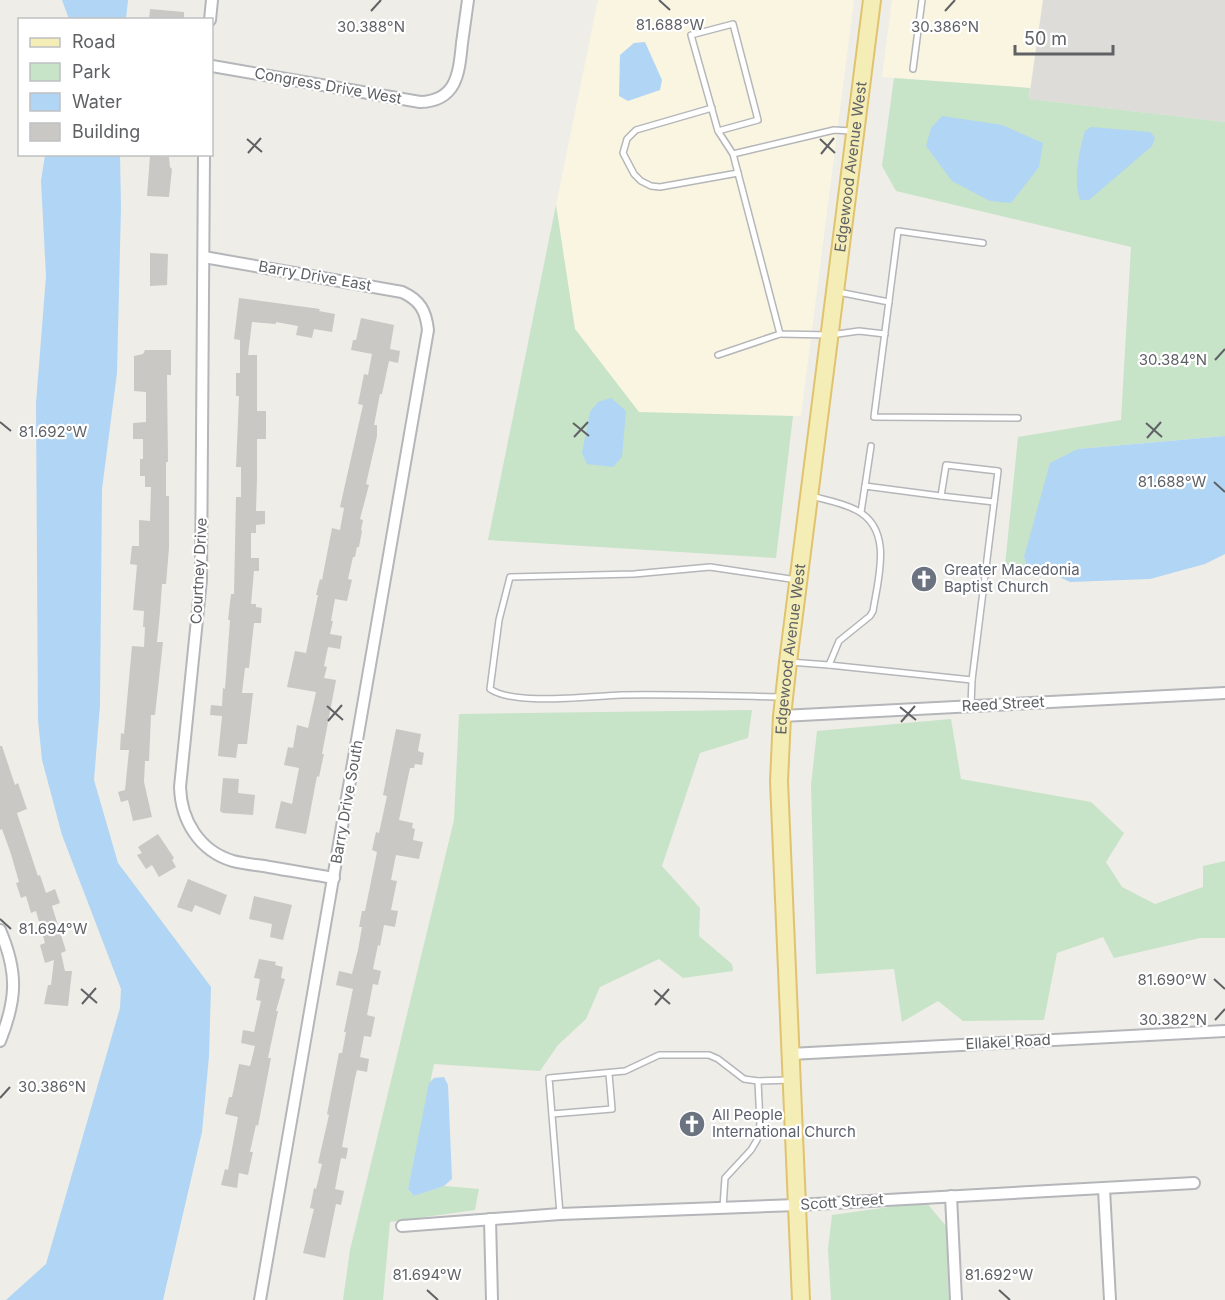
<svg xmlns="http://www.w3.org/2000/svg" width="1225" height="1300" viewBox="0 0 1225 1300" font-family="Inter,sans-serif">
  <style>
    .commercial { fill: #faf5e1 }
    .industrial { fill: #dedcd9 }
    .green { fill: #c7e3c8 }
    .water { fill: #b1d5f5 }
    .building { fill: #cac8c4 }
    .lines { fill: none; stroke-linecap: round; stroke-linejoin: round }
    .lane-casing { stroke: #b4b6ba; stroke-width: 8 }
    .street-casing { stroke: #b4b6ba; stroke-width: 14 }
    .primary-casing { stroke: #e0c36f; stroke-width: 20 }
    .lane { stroke: #fff; stroke-width: 5 }
    .street { stroke: #fff; stroke-width: 10 }
    .primary { stroke: #f5edb6; stroke-width: 16 }
    .ticks { fill: none; stroke: #5f6165; stroke-width: 2 }
    .labels { text-anchor: middle; stroke-width: 4.5; stroke-linejoin: round; paint-order: stroke }
    .street-label { font-size: 15px; fill: #5f6165; stroke: #fff }
    .worship-label { font-size: 15px; fill: #5b616d; stroke: #fff; text-anchor: start }
    .ticks-label { font-size: 15px; text-anchor: middle; fill: #5f6165; stroke: #fff; stroke-width: 4.5; stroke-linejoin: round; paint-order: stroke }
  </style>
  <rect width="100%" height="100%" fill="#efede7"/>
  <!-- commercial -->
  <g class="commercial">
    <path d="M598 0H854L801 416 639 413 575 329 556 205Z"/>
    <path d="M892 0H1043L1030 88 882 77Z"/>
  </g>
  <!-- industrial -->
  <path class="industrial" d="M1043 0H1225V122L1029 99Z"/>
  <!-- green -->
  <g class="green">
    <path d="M894 78 1030 88 1029 99 1225 122V436L1078 449 1024 557 1029 574 1004 575 1018 437 1121 420 1131 247 896 191 882 166Z"/>
    <path d="M556 205 575 329 639 412 793 416 776 558 488 540Z"/>
    <path d="M752 710 748 738 700 753 662 866 700 908 699 936 732 964 733 971 683 978 659 959 600 987 586 1019 558 1045 540 1071 434 1064 408 1189 414 1196 444 1186 479 1189 475 1210 390 1222 383 1300H343L350 1250 454 820 459 714Z"/>
    <path d="M951 719 961 779 1091 802 1124 833 1106 862 1122 887 1155 904 1203 887V866L1225 861V938H1200L1114 958 1103 937 1057 953 1044 1020 963 1021 938 1001 902 1022 894 969 816 974 811 785 817 731Z"/>
    <path d="M926 1202 946 1226 949 1300H831L828 1249 832 1215Z"/>
  </g>
  <!-- water -->
  <g class="water">
    <path d="M62 0H128L126 19H69Z"/>
    <path d="M645 42 662 80 660 90 628 101 619 96 620 55 634 43Z"/>
    <path d="M942 116 1002 125 1043 143 1039 167 1011 203 990 201 952 181 926 146 931 128Z"/>
    <path d="M1091 127 1150 132 1155 138 1152 146 1089 200H1080C1073 180 1079 151 1085 131Z"/>
    <path d="M45 155H120L121 207 117 373 102 489 100 705 94 780 118 863 211 987 209 1056 202 1132 163 1300H6L46 1264 120 1008 121 989 62 835 42 760 38 720 36 403 46 276 41 181Z"/>
    <path d="M611 398 626 411 622 457 613 467 587 464 582 453 590 412 598 402Z"/>
    <path d="M1225 436V554L1205 564 1150 579 1070 582 1055 575 1034 577 1029 574 1024 557 1050 463 1078 449Z"/>
    <path d="M444 1077 448 1085 452 1179 444 1186 414 1196 408 1189 429 1083 434 1078Z"/>
  </g>
  <!-- building -->
  <g class="building">
    <path d="M150 9 184 12V20H149Z"/>
    <path d="M150 156 169 157 170 167 172 169 169 197 147 196Z"/>
    <path d="M150 253 168 254 167 285 150 286Z"/>
    <path d="M239 298 320 309 319 311 335 314 332 332 314 329 312 338 296 335 298 326 276 322V324L252 322 248 355H257V411H266V439H257V479L256 511H265V524L256 525V533H251V558H259V571H254L251 604H256V607L262 608 261 623H254L249 668H245L242 693H253L247 744H238L236 758 218 756 222 716 210 715 211 705 222 706 223 688 225 689 230 620H228L231 594H234L236 497H241V467H236L239 396H236V373H240V340L234 339Z"/>
    <path d="M361 318 394 325 390 349 400 351 398 363 389 361 382 394H380L374 425H377V436L366 484 369 485 360 519 363 520 361 530 362 531 359 547H357L355 557H353L348 579 352 580 347 601 335 599 331 621H333L330 634 342 636 340 649 328 647 324 666 327 667 324 678 336 680 322 754H324L319 777 317 776 306 834 275 828 281 801 292 804 299 768 284 765 288 747 293 748 297 725 308 728 316 692 287 687 295 651 306 653 318 595H316L320 579 322 580 332 528 340 530 344 508 340 507 363 405 358 404 364 374 368 375 372 354 351 350 353 340H356Z"/>
    <path d="M145 350H171V375H167L168 462H166V496H169V548L166 584H162L160 612 157 642H163L155 715H151L149 761H145L144 782 152 817 133 821 128 800 121 802 118 792 125 790 129 750H120L121 733 124 734 132 646 144 647 145 627H143L144 611 133 610 137 565 130 564 132 546H139V520L150 521 151 487H145V476H140V459H143V439H133V423L146 422V392L134 391V356L143 354Z"/>
    <path d="M396 729 421 734 418 751 424 753 422 765 415 764 414 768H410L399 820 413 823 412 828 415 829 413 840 423 842 419 859 396 855 391 880 397 881 391 910 398 911 395 927 384 925 380 946 378 945 373 969 381 971 378 985 373 984 367 1015 375 1017 371 1037 364 1036 360 1057 369 1059 367 1072 357 1070 355 1078 342 1147 348 1148 346 1159 341 1158 335 1189 344 1191 341 1205 336 1204 325 1258 303 1253 314 1209 310 1208 314 1188 316 1189 322 1164 318 1163 329 1115 327 1114 339 1053H342L346 1032H344L353 989 336 985 339 971 352 974 358 950 362 927H359L362 911H365L377 852 372 850 376 832 379 833 387 796 383 795Z"/>
    <path d="M0 746H2L15 785 18 783 27 809 17 813 38 876 40 875 46 893 55 889 60 903 52 906 66 951 61 953 65 971H72L68 1006 44 1004 48 985H51L54 960 45 963 40 945 45 943 36 911 31 913 26 896 21 898 16 883 19 882 11 854 2 829 0 830Z"/>
    <path d="M223 778 239 779 238 793 255 795 253 815 223 813 220 811Z"/>
    <path d="M158 834 174 858 172 860 176 867 159 877 152 865 146 869 137 855 142 853 138 847Z"/>
    <path d="M188 879 227 895 220 915 195 905 192 912 177 907Z"/>
    <path d="M254 896 292 905 283 940 270 937 272 924 249 919Z"/>
    <path d="M259 959 276 962 275 965 283 967 281 978 285 979 276 1011H278L268 1058H271L258 1126 256 1125 250 1152H253L248 1175 239 1173 237 1188 221 1185 225 1169 228 1170 238 1117 225 1114 229 1097H232L239 1064 250 1066 255 1046 241 1043 243 1030 254 1032 261 1001 256 1000 260 979 254 978Z"/>
  </g>
  <g class="lines">
    <defs>
      <g id="lane">
        <path d="M913 69 922 0"/>
        <path d="M712 108 636 130 627 139 623 153 634 174 641 181 651 186 660 187 738 173"/>
        <path d="M718 131 758 120 733 24 691 35 718 131 733 154"/>
        <path d="M852 131 834 130 733 154 780 334 830 335 859 331 885 334"/>
        <path d="M983 243 898 231 874 417 1018 418"/>
        <path d="M838 292 889 302"/>
        <path d="M718 355 780 334"/>
        <path d="M865 486 871 446"/>
        <path d="M941 496 994 502"/>
        <path d="M861 512 865 486 941 496 946 465 998 471 972 680 971 706"/>
        <path d="M789 662 829 665 839 641 870 616 873 611C878 579 894 529 856 510 843 503 826 500 811 496"/>
        <path d="M829 665 972 680"/>
        <path d="M782 697C728 696 674 694 621 695 589 696 515 706 490 689L499 620 510 577 634 574 710 567 797 580"/>
        <path d="M552 1114 612 1109 609 1074"/>
        <path d="M723 1207 725 1178 751 1150 757 1140 760 1124 758 1081 790 1080"/>
        <path d="M560 1214 549 1078 625 1071 659 1055H709L718 1059 744 1079 758 1081"/>
      </g>
      <g id="street">
        <path d="M210 20 212 0"/>
        <path d="M212 66 420 102C457 101 459 73 462 43 464 29 466 14 468 0"/>
        <path d="M204 154 201 580 180 787C181 820 199 851 233 861 244 864 258 865 269 867 291 871 312 874 334 878"/>
        <path d="M204 257 402 292C420 300 426 311 428 330L260 1300"/>
        <path d="M782 716 1225 693"/>
        <path d="M0 930C18 972 17 999 0 1041"/>
        <path d="M790 1054 1225 1031"/>
        <path d="M1104 1189 1110 1300"/>
        <path d="M951 1196 956 1300"/>
        <path d="M490 1219 492 1300"/>
        <path d="M402 1226 560 1214 797 1205 1194 1183"/>
      </g>
      <g id="primary">
        <path id="s1" d="M801 1300 779 781 782 716 788 662 872 0"/>
      </g>
    </defs>
    <!-- lane casing -->
    <use href="#lane" class="lane-casing"/>
    <!-- street casing -->
    <use href="#street" class="street-casing"/>
    <!-- primary casing -->
    <use href="#primary" class="primary-casing"/>
    <!-- lane -->
    <use href="#lane" class="lane"/>
    <!-- street -->
    <use href="#street" class="street"/>
    <!-- primary -->
    <use href="#primary" class="primary"/>
  </g>
  <!-- ticks -->
  <path class="ticks" d="M659 0 670 10M371 11 381 0M945 11 955 0M247 139 262 152M820 139 835 153M248 153 261 138M821 154 834 138M1215 360 1225 349M0 422 11 431M573 423 589 436M1146 423 1162 437M574 437 588 422M1147 438 1161 422M1214 482 1225 492M327 706 343 720M900 707 916 720M328 721 342 705M901 722 915 706M0 919 11 929M1214 979 1225 989M81 989 97 1003M654 990 670 1004M82 1004 96 988M655 1005 669 989M1215 1020 1225 1009M0 1098 10 1087M427 1290 438 1300M999 1290 1010 1300"/>
  <!-- icons -->
  <defs>
    <symbol id="church-disc" viewBox="-11 -11 22 22"><circle r="9.5" fill="#6b7280" stroke="#fff"/><path d="M-1.2-6h2.4v3.5h3.3v2.4h-3.3V6h-2.4V-.1h-3.3v-2.4h3.3Z" fill="#fff"/></symbol>
  </defs>
  <g fill-rule="evenodd">
    <use href="#church-disc" x="909" y="564" width="30" height="30"/>
    <use href="#church-disc" x="677" y="1109" width="30" height="30"/>
  </g>
  <g class="labels">
    <!-- street labels -->
    <g class="street-label">
      <text transform="translate(328 86) rotate(10)" y="5">Congress Drive West</text>
      <text dy="5" stroke="none"><textPath href="#s1" startOffset="1138">Edgewood Avenue West</textPath></text>
      <text transform="translate(315 276) rotate(10)" y="5">Barry Drive East</text>
      <text transform="translate(199 571) rotate(-87)" y="5">Courtney Drive</text>
      <text dy="5" stroke="none"><textPath href="#s1" startOffset="652">Edgewood Avenue West</textPath></text>
      <text transform="translate(1003 704) rotate(-3)" y="5">Reed Street</text>
      <text transform="translate(347 802) rotate(-80)" y="5">Barry Drive South</text>
      <text transform="translate(1008 1042) rotate(-3)" y="5">Ellakel Road</text>
      <text transform="translate(842 1202) rotate(-4)" y="5">Scott Street</text>
    </g>
    <!-- worship labels -->
    <g class="worship-label">
      <text x="944" y="575">Greater Macedonia<tspan x="944" dy="17">Baptist Church</tspan></text>
      <text x="712" y="1120">All People<tspan x="712" dy="17">International Church</tspan></text>
    </g>
  </g>
  <g class="ticks-label">
    <text x="670" y="30">81.688°W</text>
    <text x="371" y="32">30.388°N</text>
    <text x="945" y="32">30.386°N</text>
    <text x="1173" y="365">30.384°N</text>
    <text x="53" y="437">81.692°W</text>
    <text x="1172" y="487">81.688°W</text>
    <text x="53" y="934">81.694°W</text>
    <text x="1172" y="985">81.690°W</text>
    <text x="1173" y="1025">30.382°N</text>
    <text x="52" y="1092">30.386°N</text>
    <text x="427" y="1280">81.694°W</text>
    <text x="999" y="1280">81.692°W</text>
  </g>
  <!-- legend -->
  <rect x="18" y="18" width="195" height="138" fill="#ffffff" stroke="#bfc0c1" stroke-width="1.5"/>
  <rect x="30" y="38" width="30" height="9" fill="#f5edb6" stroke="#bfc0c1" stroke-width="1.5"/>
  <text x="72" y="48" font-size="18" fill="#5f6165">Road</text>
  <rect x="30" y="63" width="30" height="18" fill="#c7e3c8" stroke="#bfc0c1" stroke-width="1.5"/>
  <text x="72" y="78" font-size="18" fill="#5f6165">Park</text>
  <rect x="30" y="93" width="30" height="18" fill="#b1d5f5" stroke="#bfc0c1" stroke-width="1.5"/>
  <text x="72" y="108" font-size="18" fill="#5f6165">Water</text>
  <rect x="30" y="123" width="30" height="18" fill="#cac8c4" stroke="#bfc0c1" stroke-width="1.5"/>
  <text x="72" y="138" font-size="18" fill="#5f6165">Building</text>
  <!-- scale -->
  <path d="M1015 45v9h98v-9" fill="none" stroke="#5f6165" stroke-width="3"/>
  <text x="1024" y="45" font-size="18" fill="#5f6165" stroke="#ffffff" stroke-width="4.5" paint-order="stroke">50 m</text>
</svg>
